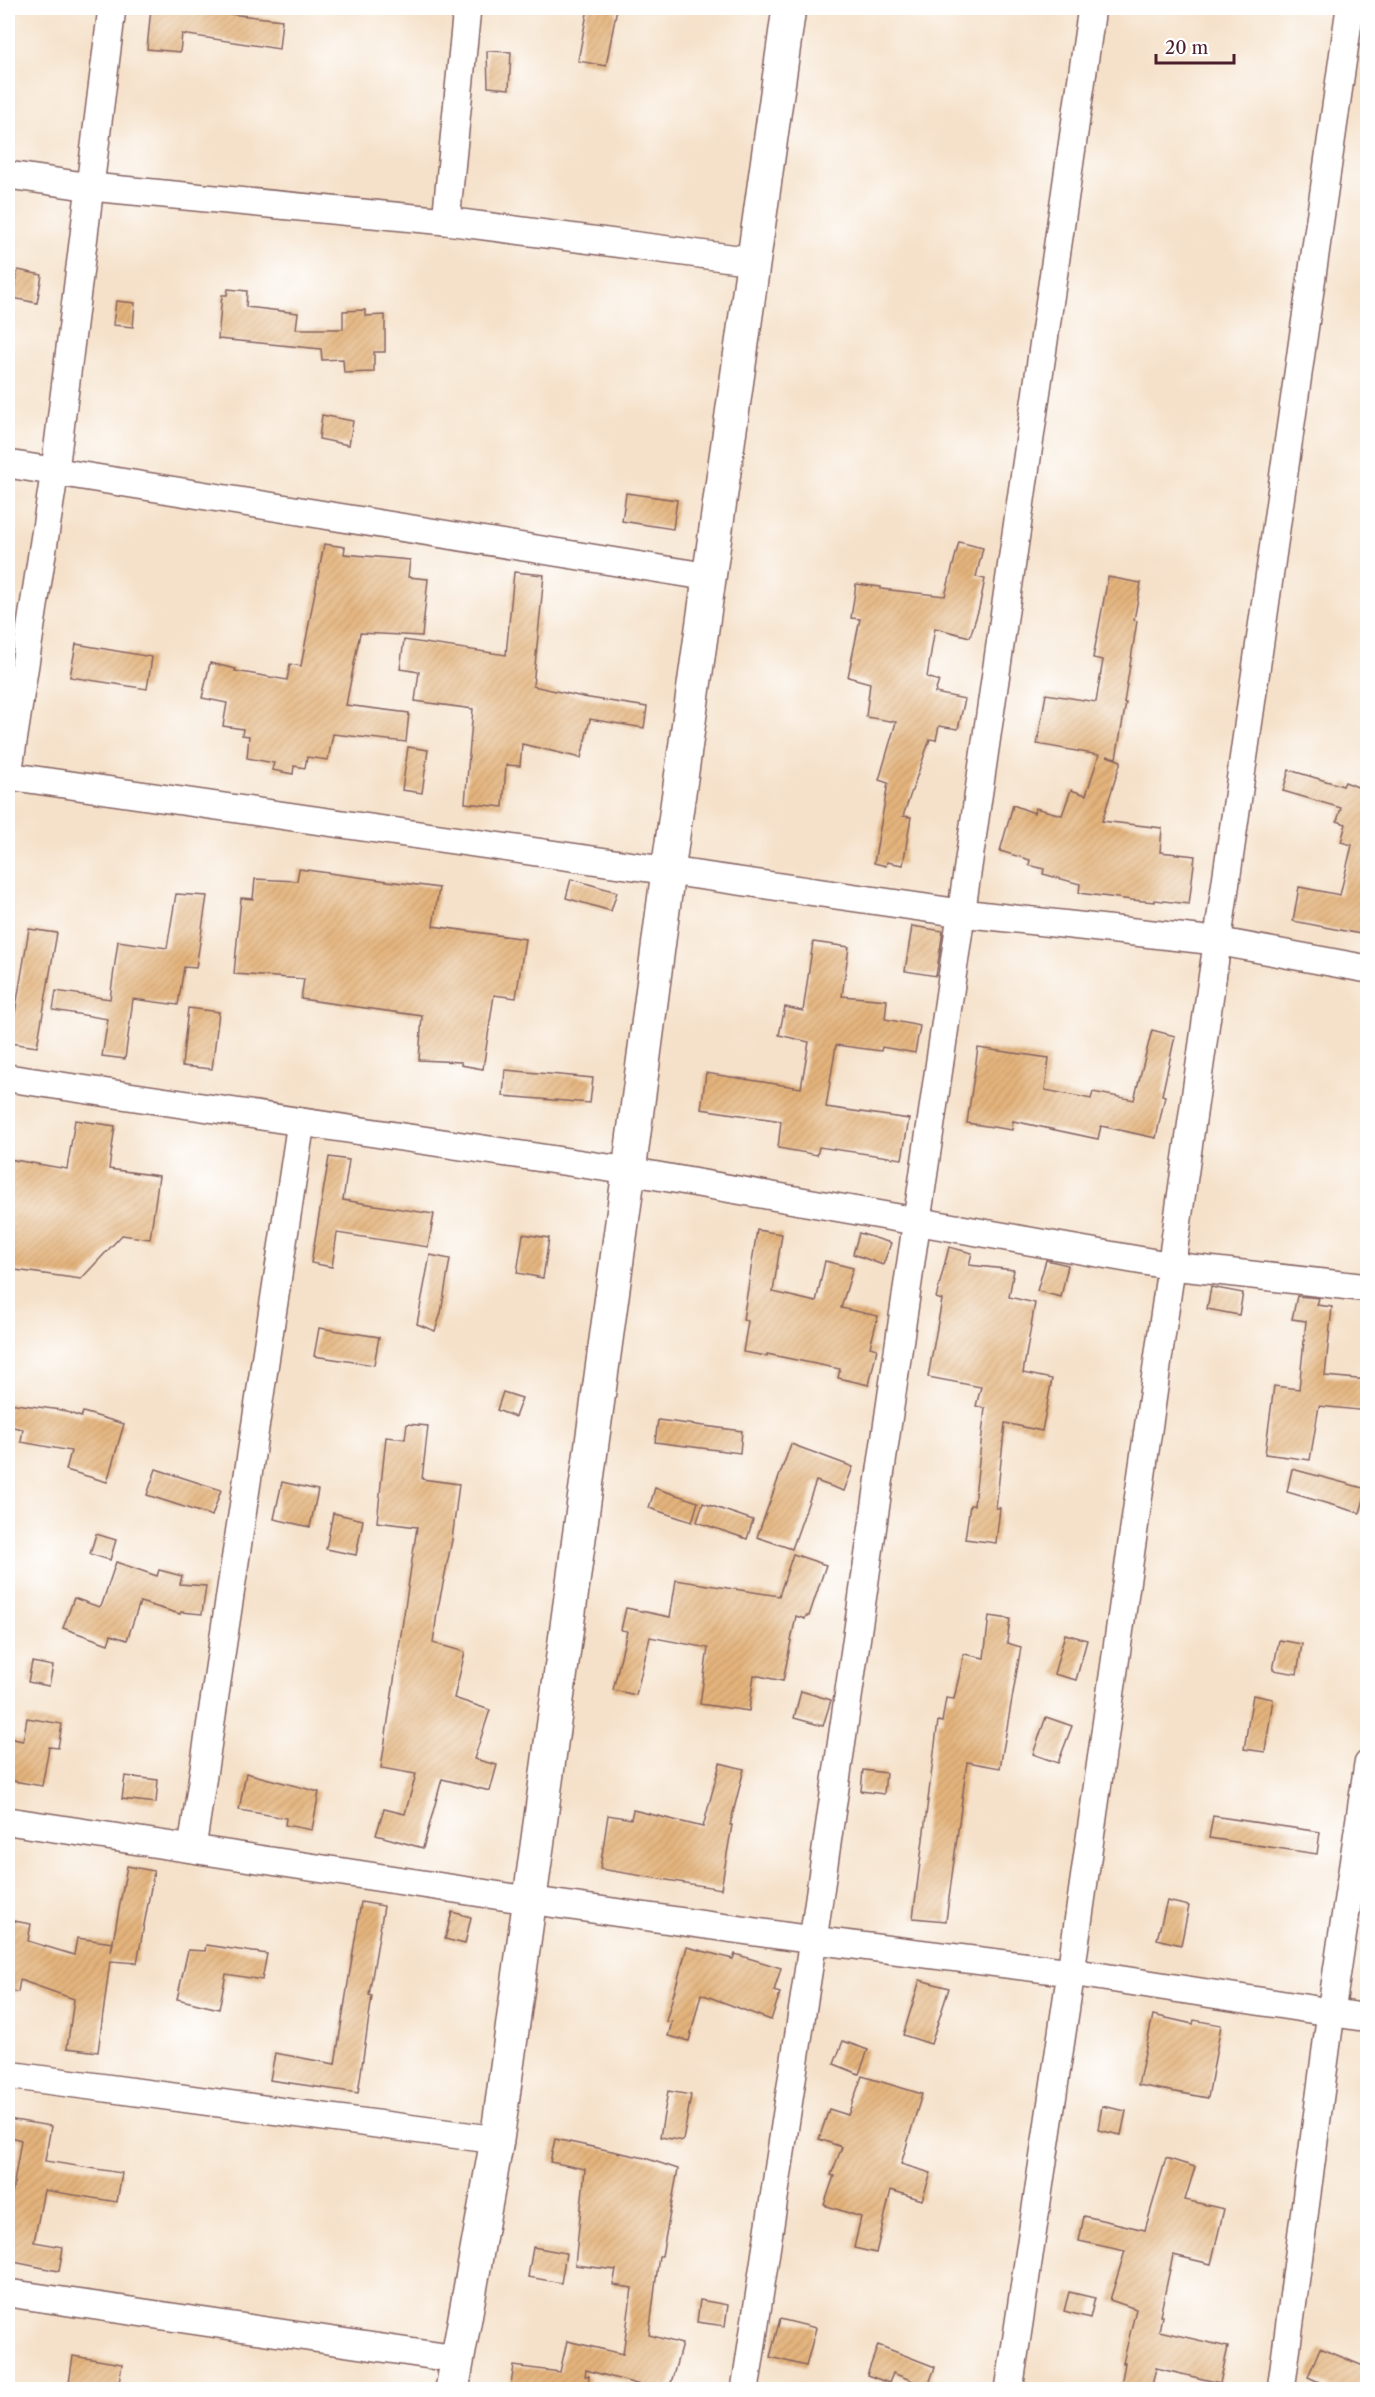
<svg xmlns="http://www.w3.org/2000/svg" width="1375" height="2397" viewBox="0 0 1375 2397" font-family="'Libre Caslon Text',serif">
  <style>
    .building { fill: url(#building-hatch) }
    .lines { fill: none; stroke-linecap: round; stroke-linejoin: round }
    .minor-casing { stroke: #866362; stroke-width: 30 }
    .tertiary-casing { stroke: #866362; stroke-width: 36 }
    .minor { stroke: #fff; stroke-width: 27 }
    .tertiary { stroke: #fff; stroke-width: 33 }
  </style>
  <defs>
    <pattern id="building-hatch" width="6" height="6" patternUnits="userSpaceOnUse" patternTransform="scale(1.5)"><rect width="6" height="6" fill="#e4b47c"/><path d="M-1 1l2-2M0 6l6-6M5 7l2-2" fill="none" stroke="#c59a6b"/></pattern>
  </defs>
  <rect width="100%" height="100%" fill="#fff"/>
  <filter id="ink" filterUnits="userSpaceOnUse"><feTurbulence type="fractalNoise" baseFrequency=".0167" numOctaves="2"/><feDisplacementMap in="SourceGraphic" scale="12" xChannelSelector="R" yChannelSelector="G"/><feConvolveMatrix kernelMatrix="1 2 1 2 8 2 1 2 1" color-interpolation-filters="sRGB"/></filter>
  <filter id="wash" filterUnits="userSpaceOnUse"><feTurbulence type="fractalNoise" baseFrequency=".008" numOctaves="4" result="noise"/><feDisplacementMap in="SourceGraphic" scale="24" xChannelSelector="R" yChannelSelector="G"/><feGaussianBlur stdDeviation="1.35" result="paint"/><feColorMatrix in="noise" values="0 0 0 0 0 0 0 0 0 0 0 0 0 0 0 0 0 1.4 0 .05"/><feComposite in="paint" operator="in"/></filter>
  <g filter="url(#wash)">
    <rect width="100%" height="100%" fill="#f5e1c9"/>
    <g id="blocks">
      <!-- building -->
      <g class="building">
        <path d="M151 8H176L282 20 279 49 182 34 180 52 147 49Z"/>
        <path d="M588 8H617L606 66 578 61Z"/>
        <path d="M487 51 511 52 509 89 488 87Z"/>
        <path d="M18 270 42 275 37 303 13 298Z"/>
        <path d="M228 289 247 291 246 307 298 313 296 329H343V311L365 310V316L385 315V352H374V372L344 373 343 359 322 360 321 349 218 339 222 295H227Z"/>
        <path d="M116 301 135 303 133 327 113 325Z"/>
        <path d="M322 415 353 421 349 445 319 439Z"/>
        <path d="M626 493 677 500 673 529 622 521Z"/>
        <path d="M959 542 983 548 976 577 985 579 979 608 970 637 935 628 927 677 939 681 935 693 965 699 958 729 939 726 936 740 930 739 903 816 911 817 903 865 887 862 886 866 874 863 888 783 879 780 896 722 866 717 870 683 848 677 860 619 851 618 856 584 881 587V589L945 596Z"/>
        <path d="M324 544 345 547 344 554 410 560 408 577 428 579 422 636 360 633 346 705 409 713 406 742 333 734 328 760 307 757 305 768 294 766 293 774 272 770 274 763 247 758 249 736 242 735 243 729 223 726 227 703 202 698 210 663 236 669 235 671 287 680 290 664 301 666Z"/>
        <path d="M514 572 544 575 533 686 583 697 647 707 644 728 590 719 581 758 522 744 520 766 506 765 503 807 465 803 473 709 415 701 419 672 400 669 404 640 506 655Z"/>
        <path d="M1108 577 1141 583 1134 620 1137 621 1124 703H1126L1116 758 1107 756 1121 761 1102 821 1162 828 1160 852 1195 856 1189 904 1155 900V902L1132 900 1079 893 1080 884 1043 874 1044 869 1029 865 1030 860 1000 851 1013 805 1034 813 1035 808 1062 815 1071 790 1086 795 1099 755 1037 744 1046 694 1096 702 1103 660 1093 658Z"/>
        <path d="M76 644 152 657 147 689 70 677Z"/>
        <path d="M408 747 428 750 422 793 402 790Z"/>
        <path d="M1289 770 1343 786 1345 782 1368 791V899L1361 934 1293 921 1299 887 1340 895 1352 845 1341 842 1346 824 1337 821 1341 808 1283 791Z"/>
        <path d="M299 869 439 888 433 926 525 939 516 998 494 995 483 1069 461 1065V1062L419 1060 422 1016 301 999 304 979 234 974 241 898 253 899 255 879 297 881Z"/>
        <path d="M571 879 617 892 611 911 566 898Z"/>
        <path d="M176 894 207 896 196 968 184 967 178 1005 133 999 125 1059 102 1056 108 1019 53 1010 56 991 110 999 118 941 167 948Z"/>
        <path d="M912 926 943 931 936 976 905 971Z"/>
        <path d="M29 929 57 933 37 1047 10 1043Z"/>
        <path d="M813 942 849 947 842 996 887 1000 885 1019 920 1026 915 1053 882 1047 881 1051 836 1045 826 1107 909 1119 902 1159 819 1147 817 1155 778 1148 781 1121 701 1109 706 1073 801 1088 809 1042 779 1035 785 1007 803 1011Z"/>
        <path d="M188 1008 219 1012 212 1069 182 1066Z"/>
        <path d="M1152 1030 1175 1036 1162 1095 1165 1096 1156 1138 1101 1126 1098 1139 1013 1121 1012 1130 967 1123 978 1048 1049 1058 1045 1090 1091 1099 1093 1092 1134 1100Z"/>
        <path d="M505 1070 593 1078 590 1103 503 1096Z"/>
        <path d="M75 1120 115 1126 109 1169 159 1176 150 1239 122 1235 81 1279 8 1269V1159L67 1169Z"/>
        <path d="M329 1157 349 1160 343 1200 434 1214 428 1247 337 1233 332 1267 311 1263Z"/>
        <path d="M757 1230 782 1234 773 1292 816 1302 825 1261 853 1268 841 1308 878 1316 870 1347 877 1349 869 1385 838 1378 840 1369 767 1354V1356L743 1352 748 1321 743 1320Z"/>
        <path d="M859 1233 891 1243 883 1265 853 1254Z"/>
        <path d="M523 1234 549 1238 543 1278 517 1273Z"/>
        <path d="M949 1247 972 1253 969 1265 1014 1270 1009 1297 1035 1303 1023 1373 1052 1379 1042 1431 1005 1423 996 1508H1000L996 1543 965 1539 970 1505H974L985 1408 976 1406 981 1387 928 1377 942 1300 936 1298Z"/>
        <path d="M430 1255 450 1259 441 1313 435 1331 417 1324Z"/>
        <path d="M1046 1260 1068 1265 1061 1297 1037 1291Z"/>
        <path d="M1211 1287 1243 1293 1239 1315 1207 1309Z"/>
        <path d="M1297 1296 1319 1298 1317 1305 1332 1307 1325 1376 1368 1380V1411L1319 1406 1310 1460 1265 1454 1274 1386 1299 1389 1306 1321 1292 1319Z"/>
        <path d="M319 1328 379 1337 374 1365 314 1356Z"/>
        <path d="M503 1392 522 1398 515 1417 497 1410Z"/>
        <path d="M8 1403 61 1410 81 1417 83 1412 124 1424 107 1482 66 1470 71 1451 21 1442 23 1429 8 1426Z"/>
        <path d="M658 1420 742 1431 740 1453 655 1442Z"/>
        <path d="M407 1424 428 1426 422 1479 459 1484 452 1540 437 1613 433 1643 465 1652 454 1698 490 1710 474 1759 497 1765 490 1791 442 1779 423 1848 376 1835 384 1809 405 1814 416 1774 381 1768 417 1527 377 1522 386 1437 405 1439Z"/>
        <path d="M791 1444 853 1467 844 1491 816 1481 792 1549 757 1537Z"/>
        <path d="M156 1469 221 1490 212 1516 147 1495Z"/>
        <path d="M1292 1469 1367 1489 1360 1513 1287 1492Z"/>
        <path d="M282 1482 318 1490 310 1527 274 1519Z"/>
        <path d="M655 1488 698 1502 692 1522 649 1508Z"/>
        <path d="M703 1503 753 1520 747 1539 697 1522Z"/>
        <path d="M333 1513 363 1520 356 1555 326 1549Z"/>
        <path d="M96 1534 116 1540 110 1560 90 1554Z"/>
        <path d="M793 1554 826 1565 809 1616H806L805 1619 796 1616 783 1681 754 1675 749 1711 700 1704 708 1648 650 1637 636 1695 613 1690 627 1631 621 1630 626 1608 670 1617 676 1580 779 1596Z"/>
        <path d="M116 1562 157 1576 159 1570 182 1576 180 1584 206 1586 202 1614 181 1612 180 1614 140 1602 127 1640 111 1635 108 1644 63 1628 74 1598 99 1607 102 1604Z"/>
        <path d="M989 1616 1010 1619 1007 1643 1021 1647 1000 1768 967 1762 946 1921 913 1918 938 1721 942 1722 946 1698 954 1699 964 1654 984 1658Z"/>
        <path d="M1065 1634 1087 1640 1076 1680 1054 1674Z"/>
        <path d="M1279 1640 1302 1644 1297 1674 1273 1670Z"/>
        <path d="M32 1662 53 1666 49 1686 28 1682Z"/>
        <path d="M801 1691 831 1700 823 1726 794 1718Z"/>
        <path d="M1253 1695 1273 1699 1265 1752 1244 1749Z"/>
        <path d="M1046 1717 1072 1726 1058 1763 1033 1754Z"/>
        <path d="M27 1718 62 1724 58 1748 49 1747 42 1786 8 1780V1738L23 1741Z"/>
        <path d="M720 1763 744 1769 730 1825H732L721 1889 600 1869 608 1815 631 1819 633 1810 703 1827Z"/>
        <path d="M863 1770 886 1773 884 1794 861 1791Z"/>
        <path d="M246 1773 319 1792 312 1830 285 1825 286 1818 239 1810Z"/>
        <path d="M125 1776 158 1780 156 1803 122 1799Z"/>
        <path d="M1213 1816 1320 1832 1317 1854 1209 1838Z"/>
        <path d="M127 1866 154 1871 137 1963 110 1961 98 2052 67 2048 74 1999 20 1980 18 1992 8 1991V1920L31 1924 28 1941 74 1955 77 1938 113 1943 111 1952Z"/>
        <path d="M1167 1901 1189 1906 1181 1945 1157 1939Z"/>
        <path d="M361 1902 384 1906 369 1995 372 1996 358 2093 270 2080 275 2053 335 2064Z"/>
        <path d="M452 1912 471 1917 465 1944 445 1939Z"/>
        <path d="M206 1945 267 1954 262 1980 226 1974 219 2009 177 1999 188 1950 205 1951Z"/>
        <path d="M687 1947 733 1959 735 1954 781 1968 774 1991 780 1993 771 2020 701 1994 689 2041 668 2036 672 2022 666 2021Z"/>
        <path d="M920 1980 949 1988 931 2044 903 2035Z"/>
        <path d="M1153 2015 1193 2024 1194 2020 1221 2025 1208 2098 1138 2085Z"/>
        <path d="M843 2041 868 2050 859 2074 834 2064Z"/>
        <path d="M862 2076 922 2094 901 2164 931 2173 922 2200 891 2190 876 2253 854 2248 861 2217 824 2205 834 2176 831 2175 842 2147 819 2139 829 2109 848 2115Z"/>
        <path d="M668 2091 691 2095 683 2141 660 2137Z"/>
        <path d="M1102 2106 1126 2111 1121 2135 1098 2130Z"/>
        <path d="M8 2119 51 2126 45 2161 122 2173 117 2202 44 2190 34 2242 63 2247 59 2271 8 2261V2219L21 2140 8 2136Z"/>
        <path d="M555 2139 645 2158 678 2169 662 2256H659L649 2335 682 2344 669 2390H643L644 2386 586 2370 585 2376H589L588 2390H510L514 2366 560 2372 567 2341 623 2354 632 2288 613 2285 616 2270 575 2265 585 2169 550 2162Z"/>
        <path d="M1166 2158 1195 2167 1185 2200 1224 2209 1211 2264 1173 2255 1160 2316H1162L1159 2331 1228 2347 1220 2383 1156 2368 1151 2390H1120L1125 2363H1123L1136 2309 1110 2300 1125 2251 1079 2241 1084 2216 1145 2230Z"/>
        <path d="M533 2247 566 2253 561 2283 528 2277Z"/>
        <path d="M1069 2292 1095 2298 1090 2318 1064 2311Z"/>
        <path d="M700 2300 728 2305 725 2326 697 2322Z"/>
        <path d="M780 2319 816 2328 806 2366 770 2357Z"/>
        <path d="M878 2345 935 2367 928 2387 893 2373 889 2383 867 2375Z"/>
        <path d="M1320 2348 1368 2368V2390H1337L1308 2377Z"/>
        <path d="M73 2356 122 2364 118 2390H68Z"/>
      </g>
    </g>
  </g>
  <g filter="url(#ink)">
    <use href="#blocks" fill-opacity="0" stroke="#866362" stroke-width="1.5"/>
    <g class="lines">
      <defs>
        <g id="minor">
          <path d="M8 175 91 187 446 221 753 261"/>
          <path d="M446 221 467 8"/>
          <path d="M8 464 710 577"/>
          <path d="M8 774 55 470 112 8"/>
          <path d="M8 776 961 913 1216 941 1368 969"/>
          <path d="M8 1078 629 1171 1172 1266 1368 1288"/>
          <path d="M8 1821 528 1900 813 1940 1071 1972 1368 2018"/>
          <path d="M192 1848 301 1122"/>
          <path d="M8 2075 497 2140"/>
          <path d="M8 2293 457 2359"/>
          <path d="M745 2390 813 1940 1092 8"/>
          <path d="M1009 2390 1071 1972 1350 8"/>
          <path d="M1281 2390 1331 2012 1368 1764"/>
        </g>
        <path id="tertiary" d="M452 2390 497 2140 629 1171 668 871 789 8"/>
      </defs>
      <!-- minor casing -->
      <use href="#minor" class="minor-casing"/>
      <!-- tertiary casing -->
      <use href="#tertiary" class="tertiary-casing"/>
      <!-- minor -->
      <use href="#minor" class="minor"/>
      <!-- tertiary -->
      <use href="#tertiary" class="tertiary"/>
    </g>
  </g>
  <!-- margin -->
  <rect width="1375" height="2397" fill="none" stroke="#fff" stroke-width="30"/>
  <!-- scale -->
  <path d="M1156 54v9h78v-9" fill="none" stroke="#4a1f2b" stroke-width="3"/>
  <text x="1165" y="54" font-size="18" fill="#4a1f2b" stroke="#ffffff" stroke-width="4.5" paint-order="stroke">20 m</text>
</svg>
